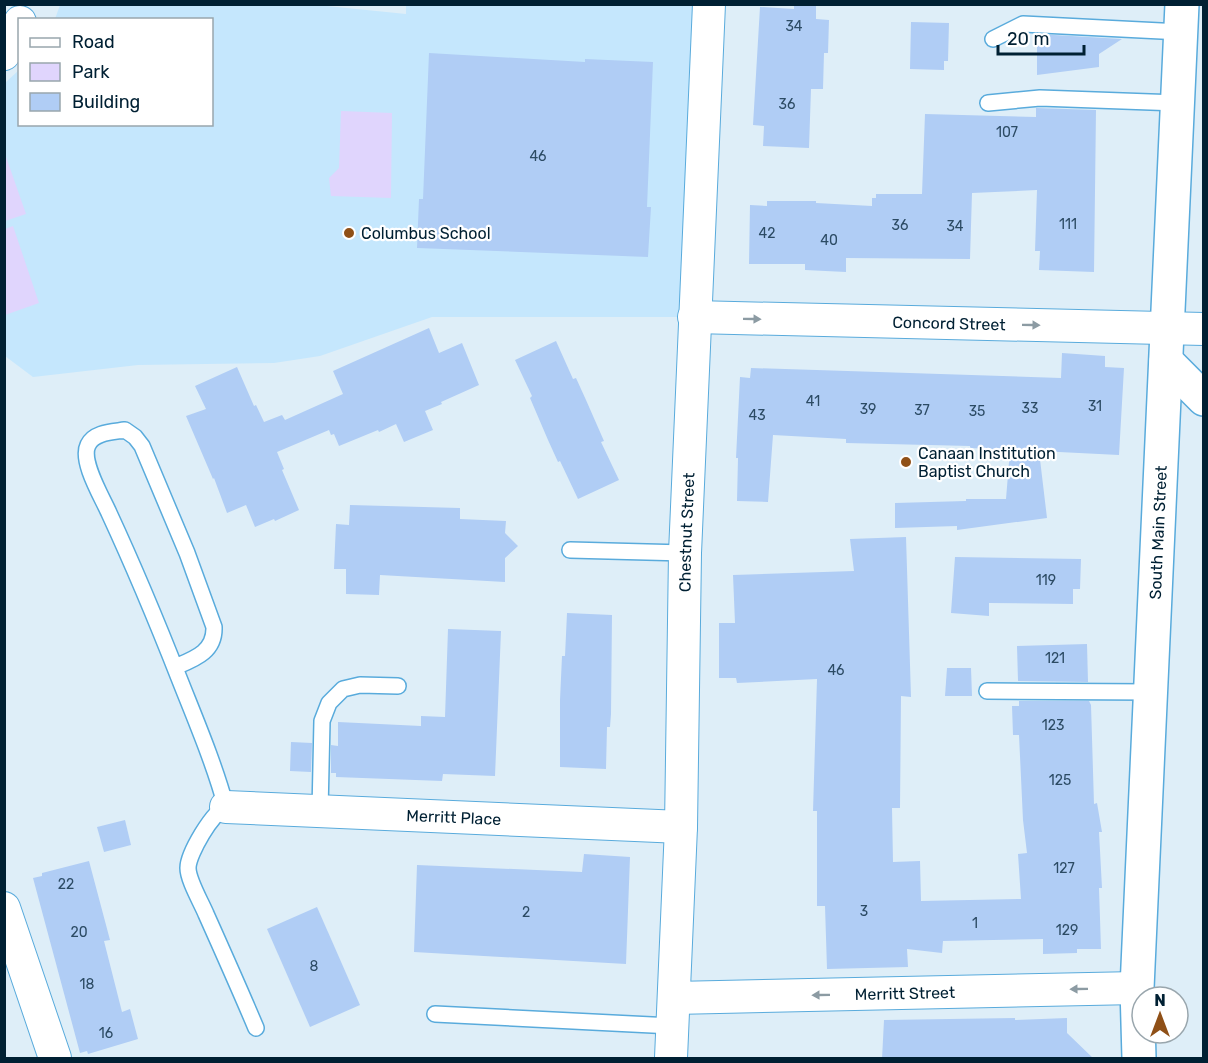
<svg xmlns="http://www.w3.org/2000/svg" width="1208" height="1063" viewBox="0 0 1208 1063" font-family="Rubik,sans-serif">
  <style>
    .built { fill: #c5e7fd }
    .green { fill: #e0d5fd }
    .building { fill: #b0cdf5 }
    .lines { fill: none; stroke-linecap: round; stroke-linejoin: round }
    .service-casing { stroke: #59abdc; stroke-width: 18 }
    .minor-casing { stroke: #59abdc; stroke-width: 34 }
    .secondary-casing { stroke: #59abdc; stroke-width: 36 }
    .service { stroke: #fff; stroke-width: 15 }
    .minor { stroke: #fff; stroke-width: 32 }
    .secondary { stroke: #fff; stroke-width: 33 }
    .oneway { fill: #8c9ba3 }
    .poi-dot { fill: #8f5017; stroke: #fff; stroke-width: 2 }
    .labels { text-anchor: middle; stroke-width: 4.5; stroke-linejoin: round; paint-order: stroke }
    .number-label { font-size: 14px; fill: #2c4b64 }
    .poi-label { font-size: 16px; fill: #002033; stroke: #fff; text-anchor: start }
    .street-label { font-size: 16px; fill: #002033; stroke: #fff }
  </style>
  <rect width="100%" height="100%" fill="#deeef8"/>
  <!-- built -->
  <path class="built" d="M307 4 406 14V4L700 5 694 317H432L320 356 274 363 138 365 33 377 5 356V83L19 70 20 124H212V20L55 19 60 5Z"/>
  <!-- green -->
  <g class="green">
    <path d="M341 111 392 113 391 198 331 196 329 178 339 168Z"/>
    <path d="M4 151 26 214 5 221H4Z"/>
    <path d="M13 226 39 303 5 315V229Z"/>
  </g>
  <!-- building -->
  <g class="building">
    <path d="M794 4H816V19L829 20 828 53H824L823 89H811L809 148 763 146 764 126 753 125 760 7 794 9Z"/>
    <path d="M911 22 949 23 948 61H944V70L910 69Z"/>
    <path d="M1037 34 1122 39 1099 54V67L1037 75Z"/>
    <path d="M429 53 585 62V59L653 62 647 207H651L648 257 417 248 419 199H423Z"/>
    <path d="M1036 108 1096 110 1094 272 1039 270 1040 251H1035L1037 190 972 193 970 259 846 258V272L805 270V264H749L750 205 767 206V201H816V203L872 206V198H876V194H922L925 114 1036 117Z"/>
    <path d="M429 328 439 353 462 343 479 385 441 402 442 404 425 411 433 430 404 442 396 424 379 432 378 430 339 446 334 434 331 435 329 430 277 452 284 469 282 470 299 510 275 521 274 519 255 527 246 505 227 513 214 478 213 479 186 416 206 409 195 386 237 367 254 406 256 405 264 422 282 415 285 420 343 394 333 371Z"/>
    <path d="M556 341 573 379 576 378 586 400 604 441 601 442 619 480 578 499 560 461 558 462 548 440 530 398 532 396 515 360Z"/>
    <path d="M1062 353 1105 356V367L1124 368 1119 455 1039 451 1047 518 957 530V526L895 528V503L966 501V499H1006L1010 450 970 448V446L846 443V439L773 435 768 502 737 501 738 458H736L740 377 750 378 751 368 1061 378Z"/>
    <path d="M350 505 460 508V519L506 521 505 533 518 546 505 558V582L380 575 379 595 346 594V569H334L336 524 349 525Z"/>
    <path d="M906 537 911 697 901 696 900 808H892L893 862 920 861 921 901 1021 899 1018 854 1027 853 1023 820 1019 735H1013L1012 706H1019V701H1089L1091 705 1094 804 1097 803 1102 832H1099L1102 888H1099L1101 949H1077V953L1043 954V939L943 941 942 953 907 949 908 967 827 969 825 906H817V811H813L817 679 737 683 736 678H719V623H735L733 575 854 571 850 539Z"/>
    <path d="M955 557 1081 559 1080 589H1073V604L989 603V616L951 613Z"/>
    <path d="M567 613 612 615 611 714 610 727H607L606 769 560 767V700L562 656H565Z"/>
    <path d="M448 629 501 631 495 776 443 774 442 781 336 777V773H331V745L338 746V722L421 726V716L445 717Z"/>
    <path d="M1087 644 1088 682 1018 681 1017 646Z"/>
    <path d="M947 668H971L972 696H945Z"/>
    <path d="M291 742 312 743 311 772 290 771Z"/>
    <path d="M125 820 131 845 104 852 97 827Z"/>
    <path d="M584 854 630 857 626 964 414 952 417 865 582 872Z"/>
    <path d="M89 861 110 940 104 941 122 1012 130 1009 138 1039 88 1054 87 1051 80 1053 33 878 42 876V873Z"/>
    <path d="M317 907 360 1005 310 1027 267 929Z"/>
    <path d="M1015 1018V1020L1067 1018V1033L1094 1059H882L884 1020Z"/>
  </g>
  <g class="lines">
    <defs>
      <g id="service">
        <path d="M993 39 1023 24 1181 32"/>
        <path d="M988 103 1040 98 1178 103"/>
        <path d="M570 550 685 553"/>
        <path d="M175 667C194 659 215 652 214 627L187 553 142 446 135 437 125 430C113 432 94 432 88 445 80 461 102 497 109 513 134 567 157 622 179 678 196 721 214 763 226 807 213 811 188 854 188 868 188 880 201 902 206 914 223 952 240 990 256 1028"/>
        <path d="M987 691 1151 692"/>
        <path d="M320 811 322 721 329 703 343 689 360 685 398 686"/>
        <path d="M435 1014 672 1026"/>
      </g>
      <g id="minor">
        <path d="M4 54 20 22"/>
        <path id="s1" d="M694 317 1204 329"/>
        <path id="s2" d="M226 807 681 827"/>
        <path d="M4 908 55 1058"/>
        <path id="s3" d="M674 998 1137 988"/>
        <path id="s4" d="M671 1058 681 827 685 553 709 4"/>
      </g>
      <g id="secondary">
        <path d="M1166 361 1204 399"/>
        <path id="s5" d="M1139 1058 1137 988 1182 4"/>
      </g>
    </defs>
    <!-- service casing -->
    <use href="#service" class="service-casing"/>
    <!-- minor casing -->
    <use href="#minor" class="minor-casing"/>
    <!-- secondary casing -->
    <use href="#secondary" class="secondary-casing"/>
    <!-- service -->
    <use href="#service" class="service"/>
    <!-- minor -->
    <use href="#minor" class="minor"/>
    <!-- secondary -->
    <use href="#secondary" class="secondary"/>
  </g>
  <!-- one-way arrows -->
  <defs><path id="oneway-solid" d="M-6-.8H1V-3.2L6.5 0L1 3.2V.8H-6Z" transform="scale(1.5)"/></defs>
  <g class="oneway">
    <use href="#oneway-solid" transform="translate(752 319) rotate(1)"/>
    <use href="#oneway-solid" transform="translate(1031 325) rotate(1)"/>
    <use href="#oneway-solid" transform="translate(1079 989) rotate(179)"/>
    <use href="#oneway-solid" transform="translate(821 995) rotate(179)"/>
  </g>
  <!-- markers -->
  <g class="poi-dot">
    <circle cx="349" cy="233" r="6"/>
    <circle cx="906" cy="462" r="6"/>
  </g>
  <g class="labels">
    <!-- number labels -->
    <g class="number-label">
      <text x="794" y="31">34</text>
      <text x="787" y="109">36</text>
      <text x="1007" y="137">107</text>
      <text x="538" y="161">46</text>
      <text x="1068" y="229">111</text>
      <text x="900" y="230">36</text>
      <text x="955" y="231">34</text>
      <text x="767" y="238">42</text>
      <text x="829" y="245">40</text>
      <text x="813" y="406">41</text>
      <text x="1095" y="411">31</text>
      <text x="1030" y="413">33</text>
      <text x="868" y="414">39</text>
      <text x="922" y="415">37</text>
      <text x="977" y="416">35</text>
      <text x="757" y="420">43</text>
      <text x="1046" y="585">119</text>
      <text x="1055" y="663">121</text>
      <text x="836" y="675">46</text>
      <text x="1053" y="730">123</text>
      <text x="1060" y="785">125</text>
      <text x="1064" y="873">127</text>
      <text x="66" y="889">22</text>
      <text x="864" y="916">3</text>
      <text x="526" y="917">2</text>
      <text x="975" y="928">1</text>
      <text x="1067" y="935">129</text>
      <text x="79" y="937">20</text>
      <text x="314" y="971">8</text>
      <text x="87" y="989">18</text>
      <text x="106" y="1038">16</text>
    </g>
    <!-- poi labels -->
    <g class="poi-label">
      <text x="361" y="239">Columbus School</text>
      <text x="918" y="459">Canaan Institution<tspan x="918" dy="18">Baptist Church</tspan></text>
    </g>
    <!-- street labels -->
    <g class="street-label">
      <text dy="6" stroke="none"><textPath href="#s1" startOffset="255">Concord Street</textPath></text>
      <text dy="6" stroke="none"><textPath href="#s4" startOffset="526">Chestnut Street</textPath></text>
      <text dy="6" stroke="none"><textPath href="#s5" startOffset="526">South Main Street</textPath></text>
      <text dy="6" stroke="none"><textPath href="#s2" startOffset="228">Merritt Place</textPath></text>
      <text dy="6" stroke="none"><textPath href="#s3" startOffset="231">Merritt Street</textPath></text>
    </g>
  </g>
  <!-- border -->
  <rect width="1208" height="1063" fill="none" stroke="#002033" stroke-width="12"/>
  <!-- legend -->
  <rect x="18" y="18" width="195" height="108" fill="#ffffff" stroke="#99a6ad" stroke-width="1.5"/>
  <rect x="30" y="38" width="30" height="9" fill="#ffffff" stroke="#99a6ad" stroke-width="1.5"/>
  <text x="72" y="48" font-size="18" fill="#002033">Road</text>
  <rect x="30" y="63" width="30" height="18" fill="#e0d5fd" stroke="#99a6ad" stroke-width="1.5"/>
  <text x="72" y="78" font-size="18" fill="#002033">Park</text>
  <rect x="30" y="93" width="30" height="18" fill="#b0cdf5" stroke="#99a6ad" stroke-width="1.5"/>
  <text x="72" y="108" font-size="18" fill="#002033">Building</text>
  <!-- north arrow -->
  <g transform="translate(1160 1015)"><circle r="28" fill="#ffffff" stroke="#99a6ad" stroke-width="1.5"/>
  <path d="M0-4.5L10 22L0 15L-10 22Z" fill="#8f5017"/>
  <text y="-9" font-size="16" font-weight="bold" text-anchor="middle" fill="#002033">N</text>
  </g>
  <!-- scale -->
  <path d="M998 45v9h86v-9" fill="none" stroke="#002033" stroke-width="3"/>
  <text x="1007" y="45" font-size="18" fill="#002033" stroke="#ffffff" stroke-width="4.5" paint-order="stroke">20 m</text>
</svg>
